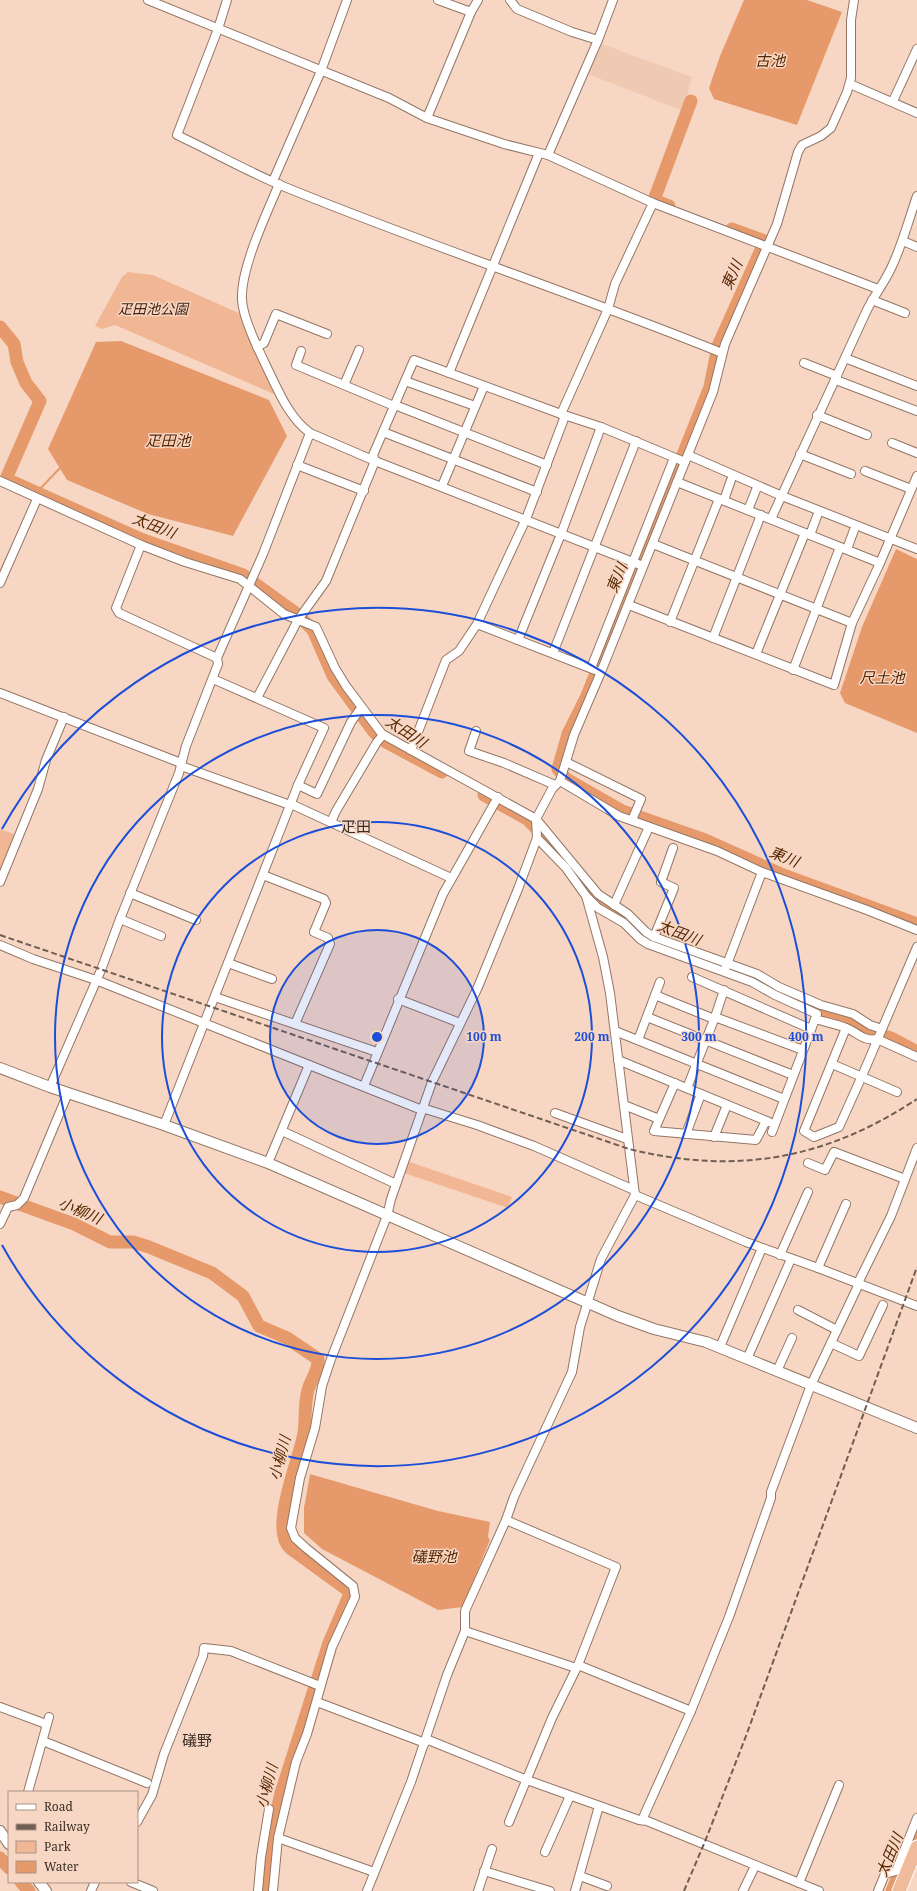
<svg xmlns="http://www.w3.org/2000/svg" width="917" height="1891" viewBox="0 0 917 1891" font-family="'Noto Serif','Noto Sans JP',serif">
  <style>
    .built { fill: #f0c9b2 }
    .green { fill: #f1b795 }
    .water { fill: #e69a6b }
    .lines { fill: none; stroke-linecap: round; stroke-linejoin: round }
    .stream { stroke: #e69a6b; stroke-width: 2 }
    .river { stroke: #e69a6b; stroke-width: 13 }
    .minor-casing { stroke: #937665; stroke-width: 10 }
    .tertiary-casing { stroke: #937665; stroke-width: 12 }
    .trunk-casing { stroke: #fff; stroke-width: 15 }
    .minor { stroke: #fff; stroke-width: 8 }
    .tertiary { stroke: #fff; stroke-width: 10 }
    .trunk { stroke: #f0bb9a; stroke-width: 13 }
    .rail { stroke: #705e53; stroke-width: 2; stroke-dasharray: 6 3; stroke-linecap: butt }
    .ring { fill: none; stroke: #1d4ed8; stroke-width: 2 }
    .labels { text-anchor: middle; stroke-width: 3; stroke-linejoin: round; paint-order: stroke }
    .park-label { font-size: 14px; font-style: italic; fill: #41230f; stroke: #f7d7c4 }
    .water-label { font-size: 15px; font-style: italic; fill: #552600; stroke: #f7d7c4 }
    .neighbourhood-label { font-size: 15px; fill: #392d25; stroke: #f7d7c4 }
    .centre { fill: #1d4ed8; stroke: #f7d7c4; stroke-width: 2 }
    .ring-label { font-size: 12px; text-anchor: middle; font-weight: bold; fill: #1d4ed8; stroke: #f7d7c4; stroke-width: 3; stroke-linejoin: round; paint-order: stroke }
  </style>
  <rect width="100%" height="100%" fill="#f7d7c4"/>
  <!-- built -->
  <path class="built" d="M602 44 692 77 683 111 588 74Z"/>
  <!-- green -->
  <g class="green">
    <path d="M128 272 153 275 243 315 276 395 115 325 102 329 95 326 122 277Z"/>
    <path d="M0 829 16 835 0 874Z"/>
    <path d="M407 1161 512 1197 508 1208 404 1173Z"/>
  </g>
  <!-- water -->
  <g class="water">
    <path d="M744 0H807L842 12 797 125 714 99 709 88 720 56Z"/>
    <path d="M121 341 269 400 287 436 233 536 148 514 67 480 48 449 96 342Z"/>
    <path d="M896 549 917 559V733L845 703 840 693 862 627Z"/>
    <path d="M310 1474 438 1511 490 1522 488 1537 490 1540 463 1607 438 1610 322 1549 304 1533V1508Z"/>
  </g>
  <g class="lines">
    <!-- stream -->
    <g class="stream">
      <path d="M35 494 61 467"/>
      <path d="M0 572 14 542"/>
    </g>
    <!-- river -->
    <g class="river">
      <path d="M669 206 654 200 691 101"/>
      <path d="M732 229 765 241 718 346 710 387 587 696 568 734 558 769 566 779 622 811 705 840 781 874 917 924"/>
      <path d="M0 327 14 344 17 362 26 383 40 401 6 479 143 540 243 575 297 614 313 630 333 676 374 732 386 742 442 772"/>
      <path d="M484 795 527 819 547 839 586 888 602 903 633 924 648 939 685 952"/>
      <path d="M730 968 755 978 777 990 818 1009 859 1022 874 1033 891 1038 917 1052"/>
      <path d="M0 1197 74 1224 110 1242H133L149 1247 212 1273 243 1296 259 1326 287 1338 318 1359C319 1371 311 1379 308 1390 304 1404 306 1419 304 1433 300 1458 269 1529 290 1548L345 1588 348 1591 349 1596 329 1643 281 1793 270 1841 264 1891"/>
      <path d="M0 1858 9 1868"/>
      <path d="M21 1882 29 1891"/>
      <path d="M892 1891 917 1831"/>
    </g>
    <defs>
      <g id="minor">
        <path d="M148 0 389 98 427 118 504 144 548 155 653 203 878 289"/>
        <path d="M227 0 218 29 177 135C211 151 245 170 280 185 426 245 576 294 722 353"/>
        <path d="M438 0 471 12"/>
        <path d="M510 0 517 9 572 32 598 40"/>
        <path d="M850 84 917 113"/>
        <path d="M893 101 917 49"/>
        <path d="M427 118 471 12 478 0"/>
        <path d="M548 155 598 40 613 0"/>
        <path d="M273 181 321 71 347 0"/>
        <path d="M903 241 917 247"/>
        <path d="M872 300 905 313"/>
        <path d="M257 347 264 343 276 314 327 334"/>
        <path d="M301 351 296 365 394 406"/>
        <path d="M845 358 917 386"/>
        <path d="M804 363 837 376"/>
        <path d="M449 373 539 153"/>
        <path d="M836 380 917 411"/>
        <path d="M405 381 475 406"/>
        <path d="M344 385 359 350"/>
        <path d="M395 405 547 465"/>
        <path d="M561 414 608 309 615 284 653 203"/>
        <path d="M817 415 867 435"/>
        <path d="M383 432 537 492"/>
        <path d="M892 443 917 453"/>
        <path d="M800 454 851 474"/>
        <path d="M688 455 782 496 917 549"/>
        <path d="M297 465 364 491"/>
        <path d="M865 471 911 489"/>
        <path d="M0 481 141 545 185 562 240 579 284 614 316 627 335 668 346 686 382 734 536 819 598 894 628 914 646 932 654 937 757 974 779 987 821 1005 853 1014 870 1025 882 1029"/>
        <path d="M677 482 880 563"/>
        <path d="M442 486 484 386"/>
        <path d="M724 500 731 480"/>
        <path d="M748 510 756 490"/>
        <path d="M771 519C802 450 834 381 866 312 874 295 886 281 893 264 903 242 909 219 917 196"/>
        <path d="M810 535 817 516"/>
        <path d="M653 544 852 623"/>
        <path d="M141 545 116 608 119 613 217 658"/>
        <path d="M847 549 854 530"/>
        <path d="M643 566 375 461 373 455 414 360 561 414 601 427 685 462"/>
        <path d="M0 583 37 499"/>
        <path d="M629 605 834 685 852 623 880 563 917 476"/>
        <path d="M670 622 719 499"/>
        <path d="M477 624 595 670"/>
        <path d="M713 638 761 515"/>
        <path d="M518 640 561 534 601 427"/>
        <path d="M553 653 636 441"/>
        <path d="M756 654 805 533"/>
        <path d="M591 668 674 458"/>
        <path d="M793 670 840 547"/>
        <path d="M0 693 181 763"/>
        <path d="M257 698 298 620 326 581 375 461 310 433C291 419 281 397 271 376 262 357 243 320 242 300 240 269 267 213 279 184"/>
        <path d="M476 731 469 751 504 763 555 785"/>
        <path d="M411 750 446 660 459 651 477 624 526 519 565 416"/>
        <path d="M566 762 641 799 632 820"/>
        <path d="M181 766 290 805"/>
        <path d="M560 781 619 816 717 851 762 872 867 910 917 930"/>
        <path d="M298 785 317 794 351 722 361 708"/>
        <path d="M291 804 451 878"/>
        <path d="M331 822 336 811 377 742 383 735"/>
        <path d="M537 838 566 868 586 896 598 908 624 923 640 939 648 944 752 982 775 995 817 1014 772 1132"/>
        <path d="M263 875 324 899 326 903 314 932 328 938 330 944 295 1024"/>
        <path d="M0 882 38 789 46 760 64 717"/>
        <path d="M130 893 196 920"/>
        <path d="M614 905 649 827"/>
        <path d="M120 919 161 936"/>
        <path d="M654 937 674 888 661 882 673 848"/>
        <path d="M0 945 33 959 96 980 422 1110"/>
        <path d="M228 963 272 979"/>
        <path d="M726 967 762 872"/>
        <path d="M692 977 811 1029"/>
        <path d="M655 995 714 1019"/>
        <path d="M215 997 377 1052"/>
        <path d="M398 999 460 1023"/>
        <path d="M647 1017 793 1075"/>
        <path d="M715 1017 724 990"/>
        <path d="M815 1019C825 1022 836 1024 846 1028 857 1032 864 1042 877 1039L917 1057"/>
        <path d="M846 1028 804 1131 814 1137 839 1127 862 1076 917 947"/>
        <path d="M615 1031 784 1099"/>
        <path d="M638 1040 660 982"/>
        <path d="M618 1060 769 1122"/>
        <path d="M832 1064 897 1092"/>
        <path d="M675 1083 654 1131 756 1140 766 1121"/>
        <path d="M364 1086 443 894 498 797"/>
        <path d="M50 1087 101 970 120 919 179 773 186 746 218 664 217 658 263 554 310 433"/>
        <path d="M687 1088 715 1017 803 1050"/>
        <path d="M624 1105 659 1119"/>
        <path d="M422 1108 477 1125 534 1146 634 1190"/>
        <path d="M555 1113 627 1139"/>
        <path d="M164 1125 298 785 324 728 213 679"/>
        <path d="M282 1131 396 1184"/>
        <path d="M686 1134 701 1094"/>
        <path d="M714 1137 727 1105"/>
        <path d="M268 1163 309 1065"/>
        <path d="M808 1163 825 1170 834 1152 905 1179"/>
        <path d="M635 1195 746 1242 818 1268 917 1306"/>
        <path d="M0 1224 8 1207 17 1205 24 1198 68 1093"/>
        <path d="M780 1255 808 1192"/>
        <path d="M818 1268 846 1204"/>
        <path d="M798 1310 837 1330"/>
        <path d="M831 1343 859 1356 883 1305"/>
        <path d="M720 1347 762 1248"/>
        <path d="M747 1359 791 1259"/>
        <path d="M777 1371 792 1338"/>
        <path d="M506 1520 616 1567 578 1665 552 1718 509 1822"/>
        <path d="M465 1631 576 1668"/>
        <path d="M578 1665 691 1711"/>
        <path d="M317 1702 425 1743"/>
        <path d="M0 1707 46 1724"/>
        <path d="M426 1739 527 1780 639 1820 647 1821 819 1891"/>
        <path d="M43 1741 147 1783"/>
        <path d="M28 1792 49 1717"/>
        <path d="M642 1820 691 1711 729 1617 771 1498V1492L811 1385 857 1288 858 1283 891 1216 917 1148"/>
        <path d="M137 1822 152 1795 164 1754 203 1656 204 1648 231 1651 320 1686"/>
        <path d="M278 1838 374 1872"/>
        <path d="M545 1852 570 1796"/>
        <path d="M484 1871 550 1891"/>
        <path d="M580 1876 607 1886"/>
        <path d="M131 1882 153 1891"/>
        <path d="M799 1883 839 1785"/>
        <path d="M91 1891 95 1882"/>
        <path d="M258 1891 261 1857 269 1809"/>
        <path d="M273 1891 278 1838 296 1762 307 1734 332 1647 355 1597 353 1586 306 1548 295 1538 291 1528 300 1478 315 1428 322 1386 331 1359 387 1216 391 1199 432 1082 478 987 518 889 537 838 536 819 552 789 560 781 574 735 601 672 713 392 725 344 777 224 798 152 802 145 821 136 831 128 847 92 851 78V20L854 0"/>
        <path d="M367 1891 411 1782 447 1675 465 1631V1611L506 1520 514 1497 572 1372 580 1327 601 1259 635 1195 610 993 603 957 586 896"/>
        <path d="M478 1891 492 1849"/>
        <path d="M575 1891 599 1806"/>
        <path d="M743 1891 755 1866"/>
        <path d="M878 1891 885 1874 896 1871 917 1818"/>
      </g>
      <g id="tertiary">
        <path d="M0 1068 50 1087 164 1125 268 1163 618 1316 654 1329 706 1342 917 1428"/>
        <path d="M0 1831 9 1844"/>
        <path d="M39 1882 46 1891"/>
      </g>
      <path id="trunk" d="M899 1891 917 1847"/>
    </defs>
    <!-- minor casing -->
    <use href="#minor" class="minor-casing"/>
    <!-- tertiary casing -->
    <use href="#tertiary" class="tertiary-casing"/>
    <!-- trunk casing -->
    <use href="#trunk" class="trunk-casing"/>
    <!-- minor -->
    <use href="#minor" class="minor"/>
    <!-- tertiary -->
    <use href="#tertiary" class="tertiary"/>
    <!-- trunk -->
    <use href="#trunk" class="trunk"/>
    <!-- rail -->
    <g class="rail">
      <path d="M0 935 629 1149C735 1175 825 1160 917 1099"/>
      <path d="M684 1891 706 1839 746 1736 917 1267"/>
    </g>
  </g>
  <!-- distance rings -->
  <circle cx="377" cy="1037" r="107" fill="#1d4ed8" fill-opacity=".12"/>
  <g class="ring">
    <circle cx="377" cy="1037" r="107"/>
    <circle cx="377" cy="1037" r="215"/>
    <circle cx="377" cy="1037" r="322"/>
    <path d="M2 829A429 429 0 1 1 2 1245"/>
  </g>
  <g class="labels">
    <!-- park labels -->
    <g class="park-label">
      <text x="153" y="314">疋田池公園</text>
    </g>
    <!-- water labels -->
    <g class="water-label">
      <text x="770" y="66">古池</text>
      <text transform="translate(732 275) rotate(-66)" y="5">東川</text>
      <text x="168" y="446">疋田池</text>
      <text transform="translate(154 526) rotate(21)" y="5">太田川</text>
      <text transform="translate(617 578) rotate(-68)" y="5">東川</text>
      <text x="882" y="683">尺土池</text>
      <text transform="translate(406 732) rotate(33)" y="5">太田川</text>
      <text transform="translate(784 857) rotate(22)" y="5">東川</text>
      <text transform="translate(679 933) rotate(21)" y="5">太田川</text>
      <text transform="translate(80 1211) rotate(23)" y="5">小柳川</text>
      <text transform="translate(280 1458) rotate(-75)" y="5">小柳川</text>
      <text x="434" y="1562">礒野池</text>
      <text transform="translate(267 1786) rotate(-75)" y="5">小柳川</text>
      <text transform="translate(890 1855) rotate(-67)" y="5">太田川</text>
    </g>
    <!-- neighbourhood labels -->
    <g class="neighbourhood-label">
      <text x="356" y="832">疋田</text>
      <text x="197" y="1746">礒野</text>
    </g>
  </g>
  <circle cx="377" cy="1037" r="6" class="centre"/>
  <g class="ring-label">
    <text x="484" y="1041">100 m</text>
    <text x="592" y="1041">200 m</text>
    <text x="699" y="1041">300 m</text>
    <text x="806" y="1041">400 m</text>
  </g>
  <!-- legend -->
  <rect x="8" y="1791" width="130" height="92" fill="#f7d7c4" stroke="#ab9384"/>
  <rect x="16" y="1804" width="20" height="6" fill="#ffffff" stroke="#ab9384"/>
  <text x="44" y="1811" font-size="12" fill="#392d25">Road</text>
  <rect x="16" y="1824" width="20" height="6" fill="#705e53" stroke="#ab9384"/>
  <text x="44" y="1831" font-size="12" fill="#392d25">Railway</text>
  <rect x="16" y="1841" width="20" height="12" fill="#f1b795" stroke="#ab9384"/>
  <text x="44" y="1851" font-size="12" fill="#392d25">Park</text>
  <rect x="16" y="1861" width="20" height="12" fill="#e69a6b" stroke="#ab9384"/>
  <text x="44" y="1871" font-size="12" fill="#392d25">Water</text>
</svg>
